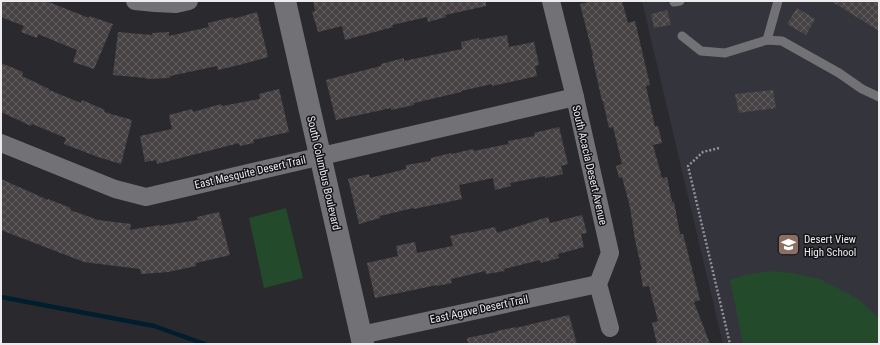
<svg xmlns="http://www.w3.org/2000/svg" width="880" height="345" viewBox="0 0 880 345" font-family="'Roboto Condensed',sans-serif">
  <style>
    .built { fill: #34343c }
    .pitch { fill: #234a2a }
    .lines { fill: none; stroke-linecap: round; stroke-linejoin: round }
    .stream { stroke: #001e2e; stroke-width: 4.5 }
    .building { fill: url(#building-cross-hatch) }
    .path { stroke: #929295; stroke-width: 2.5; stroke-dasharray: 2 2; stroke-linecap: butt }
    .lane { stroke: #727276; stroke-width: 9 }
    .street { stroke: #727276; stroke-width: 18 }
    .secondary { stroke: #727276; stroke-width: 22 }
    .labels { text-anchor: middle; stroke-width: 3; stroke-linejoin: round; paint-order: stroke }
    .street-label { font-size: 11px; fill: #ececee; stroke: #131315 }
    .poi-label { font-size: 11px; fill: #ececee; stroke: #131315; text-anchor: start }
  </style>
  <defs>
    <pattern id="building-cross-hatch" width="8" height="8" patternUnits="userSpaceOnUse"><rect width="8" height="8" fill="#474344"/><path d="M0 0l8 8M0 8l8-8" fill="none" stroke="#625e5f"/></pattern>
  </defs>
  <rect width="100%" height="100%" fill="#2a2a2e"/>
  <!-- built -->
  <path class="built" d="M642 1H879V344H723Z"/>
  <!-- pitch -->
  <g class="pitch">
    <path d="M286 208 303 278 264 288 249 218Z"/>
    <path d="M770 271 792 273 820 279 858 299 879 318V344H743L730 280 745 275Z"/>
  </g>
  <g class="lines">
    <!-- stream -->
    <path class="stream" d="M1 297 154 326 205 344"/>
  </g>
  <!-- building -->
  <g class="building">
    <path d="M1 1H46L89 18V16L113 24 94 69 73 62 77 50 38 34 37 38 21 32 24 26 1 17Z"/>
    <path d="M313 1H486V6L445 15 446 17 428 22 427 17 392 25 393 27 345 40 342 26 318 32 312 12 315 11Z"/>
    <path d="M594 1H622L628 23 635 21 650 85 646 86 655 127 658 126 662 143 653 145 662 178 667 177 672 202H674L680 234H683L700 300 694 302 710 344H657L652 323 658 321 649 286 643 287 640 270H642L635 240 630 207 622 177 619 178 616 166 622 164 613 127 609 128 603 101H602L592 56 593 55 580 4Z"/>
    <path d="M831 1H879V31Z"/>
    <path d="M797 8 815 19 806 35 787 24Z"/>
    <path d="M667 10 671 25 654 28 651 14Z"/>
    <path d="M257 12 268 57 243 64 218 70 217 66 170 76V78L146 79V78L113 75 118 32 152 35V33L169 32V36L209 27 208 23 233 17V19Z"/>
    <path d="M507 35 509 47 534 42 539 65 535 66 537 76 492 86V84L461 91V92L414 103V105L391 110V108L336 120 326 80 381 66V64L404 58V61L462 49 461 42 479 38V40Z"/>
    <path d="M1 63 23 72 22 76 49 89V90L81 103 82 100 105 110 104 112 132 120 121 164 98 157 64 144 66 138 32 124 31 126 1 112Z"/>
    <path d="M279 89 289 132 253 140 254 143 240 146 239 143 157 164 156 160 145 162 140 136 172 129 169 115 192 109 193 112 221 104 222 106 260 99 259 94Z"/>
    <path d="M773 90 776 108 739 113 735 94Z"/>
    <path d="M559 127 568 164 561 166 563 174 545 178V176L510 183 511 186 495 190 493 178 459 185 462 199 414 209 413 208 380 216V218L359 224 348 179 369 174 370 178 406 169V165L431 161V158L451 153 452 154 473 149 474 151 508 144V141L535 136 534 133Z"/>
    <path d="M1 179 48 200V199L71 208 70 210 98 220 131 224 130 230 160 225V226L198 220 197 217 219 212 230 255 196 263V266L168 272 141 274 140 269 84 262 1 230Z"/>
    <path d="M582 215 587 233 581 234 584 247 558 254 559 258 541 263 540 260 504 269 505 271 486 274 485 271 451 279 452 283 437 286V285L375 298 367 263 398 256 396 246 415 242 417 253 453 246 450 236 469 232V233L495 227 497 233 548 217 550 223Z"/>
    <path d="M569 315 577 344H468L467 338 497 332V331L516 327V328Z"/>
  </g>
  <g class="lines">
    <!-- path -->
    <path class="path" d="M719 148 703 152 688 166 730 344"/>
    <!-- lane -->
    <g class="lane">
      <path d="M674 2 680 1"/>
      <path d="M682 36 701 51 725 53 767 40 782 41 839 73 862 89 879 97"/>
      <path d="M767 40 778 1"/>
    </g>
    <!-- street -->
    <g class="street">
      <path d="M135 1 155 3 176 4 189 1"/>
      <path d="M551 1 575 97 610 253 598 284 610 328"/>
      <path d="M1 143 115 189 146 197 575 97"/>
      <path d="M361 335 598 284"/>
    </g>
    <!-- secondary -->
    <path class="secondary" d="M285 1 363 344"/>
  </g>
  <!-- icons -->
  <defs>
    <symbol id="school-square" viewBox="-11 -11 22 22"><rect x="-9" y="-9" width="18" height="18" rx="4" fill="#8d6e63" stroke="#131315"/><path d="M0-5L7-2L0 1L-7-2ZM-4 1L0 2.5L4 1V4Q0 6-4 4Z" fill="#fff"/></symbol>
  </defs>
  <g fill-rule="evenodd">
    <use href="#school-square" x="776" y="232" width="25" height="25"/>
  </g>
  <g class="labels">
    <!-- street labels -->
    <g class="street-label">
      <text transform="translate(590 165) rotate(77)" y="4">South Acacia Desert Avenue</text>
      <text transform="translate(250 172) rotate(-13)" y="4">East Mesquite Desert Trail</text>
      <text transform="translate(324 173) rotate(77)" y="4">South Columbus Boulevard</text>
      <text transform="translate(479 309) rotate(-12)" y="4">East Agave Desert Trail</text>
    </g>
    <!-- poi labels -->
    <g class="poi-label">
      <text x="804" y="243">Desert View<tspan x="804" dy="13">High School</tspan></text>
    </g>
  </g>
  <!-- border -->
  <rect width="880" height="345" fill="none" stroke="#ececee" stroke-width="4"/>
</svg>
